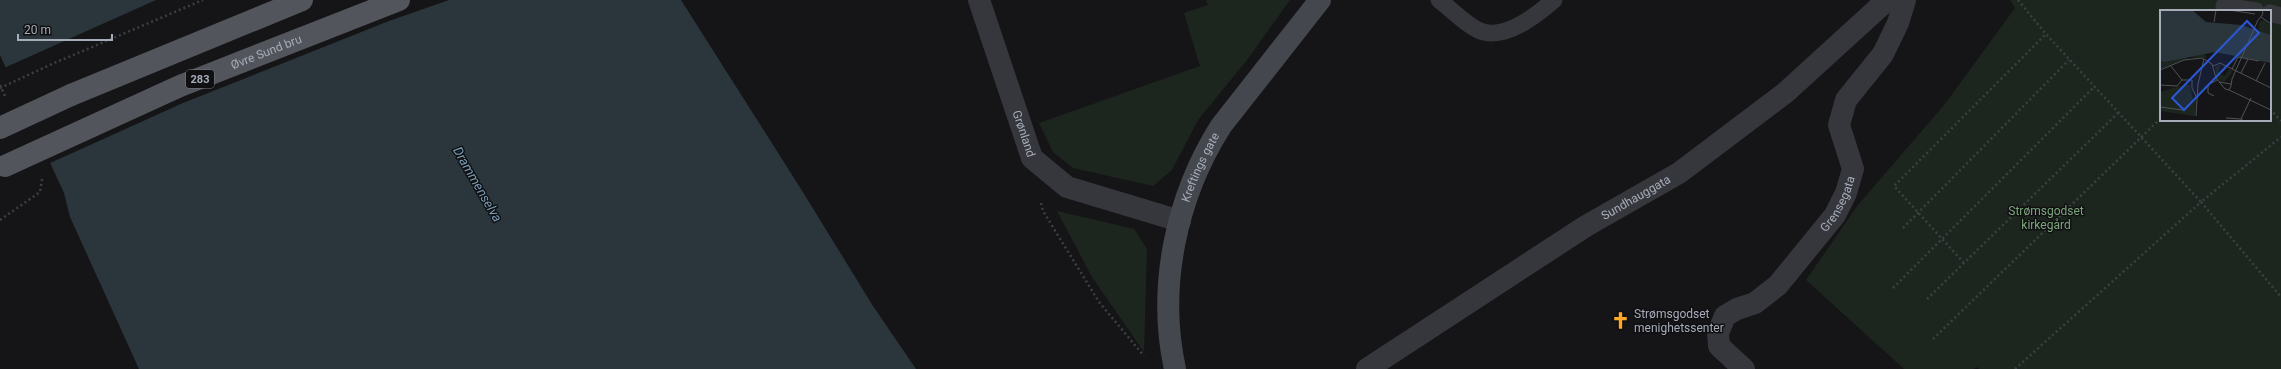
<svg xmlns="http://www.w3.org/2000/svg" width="2281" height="369" viewBox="0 0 2281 369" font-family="Roboto,sans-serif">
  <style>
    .green { fill: #1d261e; fill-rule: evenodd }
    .water { fill: #2a363c }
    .pier { fill: #151517 }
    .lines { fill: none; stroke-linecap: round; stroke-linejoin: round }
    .path { stroke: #3c3f44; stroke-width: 2.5; stroke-dasharray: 2 3; stroke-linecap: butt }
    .lane { stroke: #36373d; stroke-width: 17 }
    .street { stroke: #36373d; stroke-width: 22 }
    .secondary { stroke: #44474d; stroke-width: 22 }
    .primary { stroke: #52555c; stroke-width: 22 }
    .path-bridge { stroke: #3c3f44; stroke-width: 2.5; stroke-dasharray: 2 3; stroke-linecap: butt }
    .primary-bridge { stroke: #52555c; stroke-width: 22 }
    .labels { text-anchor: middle; stroke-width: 3; stroke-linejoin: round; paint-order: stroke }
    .shield { fill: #101012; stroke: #797e87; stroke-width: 1 }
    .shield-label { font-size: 11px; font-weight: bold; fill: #a6adb9 }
    .street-label { font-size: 12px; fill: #a6adb9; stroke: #101012 }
    .park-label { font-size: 12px; fill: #7ca57c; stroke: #101012 }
    .poi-label { font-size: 12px; fill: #a6adb9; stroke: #101012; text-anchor: start }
    .water-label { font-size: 13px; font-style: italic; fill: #7a9eb6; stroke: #101012 }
    .inset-road { fill: none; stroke: #4f5258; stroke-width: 1 }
    .view { fill: #2b58d5; fill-opacity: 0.15; stroke: #2b58d5; stroke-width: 2 }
    .inset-edge { fill: none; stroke: #a6adb9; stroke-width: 2 }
  </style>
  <rect width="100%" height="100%" fill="#151517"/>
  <!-- green -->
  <g class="green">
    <path d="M1206 0H1290L1247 60 1198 120 1172 170 1153 186 1073 168 1053 152 1039 123 1200 66 1184 13 1208 5Z"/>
    <path d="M2010 0H2281V369H1979L1978 367 1973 369H1904L1806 280 1858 205 1945 104 2015 8ZM2161 11H2270V120H2161Z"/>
    <path d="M1057 211 1134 229 1147 249 1144 352 1092 277Z"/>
  </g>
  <!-- water -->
  <path class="water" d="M0 0H681L801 189 873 306 916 369H139L70 217 64 193 0 55Z"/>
  <!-- pier -->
  <path class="pier" d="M156 0H449L389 21 183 103 48 164 4 68Z"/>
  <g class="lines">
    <!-- path -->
    <g class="path">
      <path d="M2018 0 2046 34 2201 202 2281 137"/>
      <path d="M0 85 5 96"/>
      <path d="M2270 109 2281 121"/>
      <path d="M1041 203 1043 211 1099 302 1144 356"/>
      <path d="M0 220 40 192 42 179"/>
      <path d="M1903 228 2069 60"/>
      <path d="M1964 263 1894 186 2046 34"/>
      <path d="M1893 288 2094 87"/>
      <path d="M1927 299 2118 113"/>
      <path d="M1933 339 2161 118"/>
      <path d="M2015 369 2201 202 2281 297"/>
    </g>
    <!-- lane -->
    <g class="lane">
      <path d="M1439 0C1451 9 1464 23 1478 30 1503 42 1536 16 1554 0"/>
      <path d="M2224 6 2256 11"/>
      <path d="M2270 13 2281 16"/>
    </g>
    <!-- street -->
    <g class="street">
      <path id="s1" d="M979 0 1032 158 1067 187 1180 221"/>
      <path id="s2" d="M1367 369 1586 226 1679 173 1785 93 1887 0"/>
      <path id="s3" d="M1744 369 1719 346 1718 333 1725 316 1737 309 1755 303 1778 285 1835 215 1846 193 1853 169 1839 125 1846 100 1883 54 1898 23 1905 0"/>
    </g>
    <!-- secondary -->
    <path class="secondary" id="s4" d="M1175 369C1157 287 1176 197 1221 126L1320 0"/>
    <!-- primary -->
    <path class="primary" d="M71 95 302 0"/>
    <!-- path-bridge -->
    <path class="path-bridge" d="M0 88 52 64 203 0"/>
    <!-- primary-bridge -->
    <g class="primary-bridge">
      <path d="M0 128 71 95"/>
      <path id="s5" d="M5 166 180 86 399 0"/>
    </g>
  </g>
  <!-- icons -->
  <defs>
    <symbol id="church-bare" viewBox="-9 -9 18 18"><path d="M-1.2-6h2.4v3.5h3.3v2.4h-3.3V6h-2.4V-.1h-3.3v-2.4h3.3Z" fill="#ffa726" stroke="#101012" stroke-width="2.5" paint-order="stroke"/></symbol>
  </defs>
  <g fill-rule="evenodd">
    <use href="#church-bare" x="1608" y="308" width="25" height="25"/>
  </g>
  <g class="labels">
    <!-- shield labels -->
    <rect class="shield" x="186" y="70" width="28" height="18" rx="3"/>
    <g class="shield-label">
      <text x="200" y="83">283</text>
    </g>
    <!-- street labels -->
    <g class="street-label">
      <text dy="4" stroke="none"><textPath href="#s5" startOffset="285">Øvre Sund bru</textPath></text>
      <text dy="4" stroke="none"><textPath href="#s1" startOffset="141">Grønland</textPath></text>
      <text dy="4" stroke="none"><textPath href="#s4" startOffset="207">Kreftings gate</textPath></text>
      <text dy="4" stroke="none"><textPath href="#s2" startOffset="319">Sundhauggata</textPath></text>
      <text dy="4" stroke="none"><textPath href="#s3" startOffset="229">Grensegata</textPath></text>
    </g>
    <!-- park labels -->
    <g class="park-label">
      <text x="2046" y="215">Strømsgodset<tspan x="2046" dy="14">kirkegård</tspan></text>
    </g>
    <!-- poi labels -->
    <g class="poi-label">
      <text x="1634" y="318">Strømsgodset<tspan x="1634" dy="14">menighetssenter</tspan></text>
    </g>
    <!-- water labels -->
    <g class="water-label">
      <text transform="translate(478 184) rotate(60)" y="5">Drammenselva</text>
    </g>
  </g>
  <!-- overview -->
  <g transform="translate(2160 10)">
    <rect width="111" height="111" fill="#151517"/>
    <path d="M104 10 111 16V25L98 21 100 11ZM44 44 47 48 30 47 0 59V51L5 52ZM61 54 58 61 60 64 65 66 69 59 73 61 64 72 57 69 55 57ZM23 75H30L33 91H36L35 106 0 101V82Z" fill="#1d261e"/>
    <path d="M0 0H32L46 12 81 15 111 25V53L55 42 5 52 0 51Z" fill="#2a363c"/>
    <path class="inset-road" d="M69 0 95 4M101 7 111 14M54 12 56 0M10 55 22 70H32V78L37 88M53 56 60 53 111 78M72 59 78 47 99 51M0 60 24 50 42 48 52 54 56 68 65 79 69 80 71 76M81 63 88 49M96 71 105 53M59 72 71 74M0 75 17 76 22 70M71 76 72 69 98 10 103 4 102 0M69 80 111 100M54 86 48 83V75L57 70M0 97 23 100 26 98M36 106 38 74 44 49M66 108 81 109M84 111 81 109 91 88"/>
    <path class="view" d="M87 11 99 23 24 100 12 88Z"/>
    <rect width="111" height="111" class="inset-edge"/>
  </g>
  <!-- scale -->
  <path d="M18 34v6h94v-6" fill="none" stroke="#a6adb9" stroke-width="2"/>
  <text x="24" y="34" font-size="12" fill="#a6adb9" stroke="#101012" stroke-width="3" paint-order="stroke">20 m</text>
</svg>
